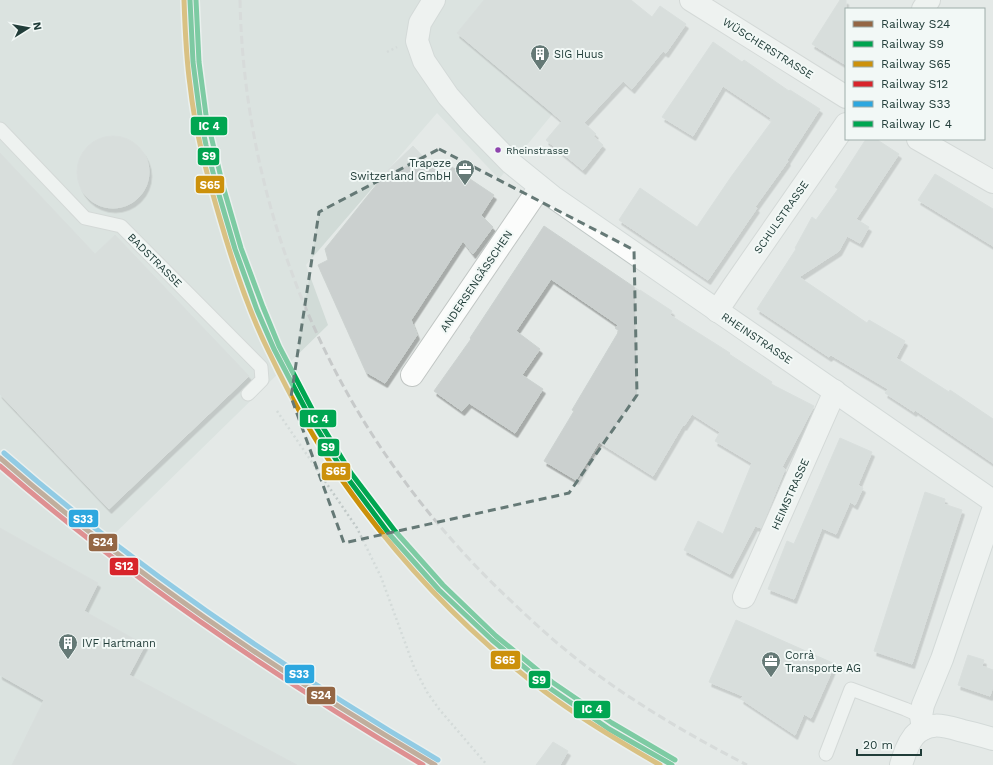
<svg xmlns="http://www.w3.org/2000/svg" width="993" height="765" viewBox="0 0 993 765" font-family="'Work Sans',sans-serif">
	<defs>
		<filter id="shadow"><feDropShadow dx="2.5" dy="4.5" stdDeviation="0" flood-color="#0004"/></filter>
	</defs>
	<rect width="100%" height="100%" fill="#e4e9e7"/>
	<!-- built -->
	<path fill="#d1dbd7" d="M0 0H628L639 9 499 179 437 113 306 265 328 325 101 547 431 765H0Z"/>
	<!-- building -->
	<g fill="#cbd0cf" stroke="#ccd2d0" filter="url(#shadow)">
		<path d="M484 0H631L652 17 660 6 686 24 666 53 663 51 632 89 623 81 584 123 596 134 593 136 603 145 583 170 546 140 562 121 457 33Z"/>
		<path d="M840 0H846V65L812 44Z"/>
		<path d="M713 42 742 62 744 60 789 91 790 90 820 109 787 160 788 161 755 207 757 208 708 280 619 220 640 188 697 227 731 177 772 121 770 120 771 118 723 86 693 136 662 117Z"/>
		<circle cx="113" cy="172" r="36"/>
		<path d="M866 139H876L899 154 856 219 869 227 860 243 847 236 839 251 799 277 867 323 869 320 905 341 896 358 949 392 950 390 993 419V463L915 410 914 412 885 393 888 389 831 355 829 357 757 309 796 249 795 248 812 217 816 220 838 189 835 187Z"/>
		<path d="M413 146 444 179 452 167 494 195 481 215 493 227 473 254 463 241 411 320 417 335 385 383 366 372 318 265 328 260 325 249 389 169Z"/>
		<path d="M0 153 95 254 115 235 249 376 109 509 0 394Z"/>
		<path d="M935 174 993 209V246L918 200Z"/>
		<path d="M544 226 640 291V290L672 311 670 315 730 353 729 354 772 382 771 384 814 406 782 467 785 469 761 528 755 526 730 574 684 550 698 521 723 534 752 463 715 441 720 432 692 414 684 426 683 425 653 476 599 442 576 480 544 461 574 411 572 410 619 331 615 328 618 325 551 279 516 331 540 349 522 375 543 389 515 433 469 403 462 411 434 391 471 339 470 338Z"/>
		<path d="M840 438 872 452 858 485 863 488 855 505 850 502 836 534 822 528 794 599 768 589 787 541 794 544Z"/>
		<path d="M925 492 945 499 944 504 962 510 912 664 874 651Z"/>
		<path d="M0 528 98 583 84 611 145 645 129 675 297 765H12L44 700 0 675Z"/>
		<path d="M736 620 835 664 811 718 804 714 795 735 741 699 743 696 709 682Z"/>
		<path d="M968 655 984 660 982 666 993 670V686L990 696 958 685Z"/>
		<path d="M553 742 568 751 560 765H536Z"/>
	</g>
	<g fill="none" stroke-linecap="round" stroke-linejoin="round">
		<!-- lane casing -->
		<g stroke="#c1c6c4" stroke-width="15">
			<g id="lane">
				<path d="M0 129 85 218 121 226 261 367 262 380 248 394"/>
				<path d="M826 754 851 689 905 709 921 716"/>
			</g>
		</g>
		<!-- street casing -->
		<g stroke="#c1c6c4" stroke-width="24">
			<g id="street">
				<path d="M691 0 846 97"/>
				<path d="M923 9 929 0"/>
				<path d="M918 139 993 182"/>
				<path d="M717 311 733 287 846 124"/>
				<path d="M412 375 540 187"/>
				<path d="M744 597 835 391"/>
			</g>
		</g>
		<!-- secondary casing -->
		<g stroke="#bfc7c5" stroke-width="24">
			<g id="secondary">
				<path d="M434 0 420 23 417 41 424 61 448 96 471 122 511 163 553 197 993 501"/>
				<path d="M923 729 921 716 923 705 942 659 993 510"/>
				<path d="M901 765C904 755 907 745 914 736 928 720 945 726 963 731 973 733 983 736 993 739"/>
			</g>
		</g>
		<!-- path -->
		<g stroke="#c1c9c8" stroke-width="2.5" stroke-dasharray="2 3" stroke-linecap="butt">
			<path d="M387 52 397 47"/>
			<path d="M277 411 357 528 381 577 414 667 427 692 439 709 487 765"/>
		</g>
		<!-- lane -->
		<use href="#lane" stroke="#fbfcfb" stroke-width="13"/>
		<!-- street -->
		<use href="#street" stroke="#fbfcfb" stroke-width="22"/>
		<!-- secondary -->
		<use href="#secondary" stroke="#fbfcfb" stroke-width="22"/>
		<!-- rail -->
		<path stroke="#c7caca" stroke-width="3" stroke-dasharray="8 4" stroke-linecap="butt" d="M240 0C243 158 293 317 381 448 418 503 461 554 509 599 533 622 557 644 582 663 634 703 689 735 747 765"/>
		<!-- rail-1 casing -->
		<g stroke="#f2f8f6" stroke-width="8">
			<path id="rail-1" d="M0 458C134 575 282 675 435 765"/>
		</g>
		<!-- rail-2 casing -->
		<g stroke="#f2f8f6" stroke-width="8">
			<path id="rail-2" d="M190 0 193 62 200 116 206 145 217 188 235 249 257 310 274 349 308 414 346 476 390 535 439 590 492 640 548 687 609 729 672 765"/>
		</g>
		<!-- rail-3 casing -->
		<g stroke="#f2f8f6" stroke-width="8">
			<path id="rail-3" d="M184 0C185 29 186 57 190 85 195 131 207 175 220 219 233 264 248 310 269 352 290 396 314 440 342 480 398 560 466 632 544 691 581 719 620 742 660 765"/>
		</g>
		<!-- rail-4 casing -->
		<g stroke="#f2f8f6" stroke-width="8">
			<path id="rail-4" d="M0 466C130 579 275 677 423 765"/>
		</g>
		<!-- rail-5 casing -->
		<g stroke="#f2f8f6" stroke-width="8">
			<path id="rail-5" d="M4 453C138 570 286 670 438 760"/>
		</g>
		<!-- rail-6 casing -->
		<g stroke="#f2f8f6" stroke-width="8">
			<path id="rail-6" d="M196 0 199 62 206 115 223 186 241 248 263 307 279 346 313 411 351 473 395 531 443 585 496 636 552 682 612 723 675 760"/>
		</g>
		<!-- rail-1 -->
		<use href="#rail-1" stroke="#946644" stroke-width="5"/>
		<!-- rail-2 -->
		<use href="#rail-2" stroke="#00a34f" stroke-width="5"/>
		<!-- rail-3 -->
		<use href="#rail-3" stroke="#cc910b" stroke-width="5"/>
		<!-- rail-4 -->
		<use href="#rail-4" stroke="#d8242b" stroke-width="5"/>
		<!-- rail-5 -->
		<use href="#rail-5" stroke="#2da7df" stroke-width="5"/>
		<!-- rail-6 -->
		<use href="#rail-6" stroke="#00a651" stroke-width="5"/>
	</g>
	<!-- marked area -->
	<path d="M0 0H993V765H0ZM439 149 634 250 637 395 569 493 344 543 291 397 319 212Z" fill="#e4e9e7" fill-opacity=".55" fill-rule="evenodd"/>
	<path fill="none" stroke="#657976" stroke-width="3" stroke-dasharray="8 5" stroke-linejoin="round" d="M439 149 634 250 637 395 569 493 344 543 291 397 319 212Z"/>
	<!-- icons -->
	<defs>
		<g id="building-pin" transform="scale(1)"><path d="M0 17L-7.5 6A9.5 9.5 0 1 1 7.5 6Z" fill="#657976" stroke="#f2f8f6"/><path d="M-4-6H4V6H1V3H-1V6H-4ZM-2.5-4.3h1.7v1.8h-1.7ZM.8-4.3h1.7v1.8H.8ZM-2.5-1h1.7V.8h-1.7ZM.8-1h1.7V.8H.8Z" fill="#fff"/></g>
		<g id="office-pin" transform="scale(1)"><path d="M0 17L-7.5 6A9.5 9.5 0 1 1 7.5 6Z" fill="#657976" stroke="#f2f8f6"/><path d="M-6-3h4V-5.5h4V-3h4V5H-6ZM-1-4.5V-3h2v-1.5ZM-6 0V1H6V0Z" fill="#fff"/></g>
	</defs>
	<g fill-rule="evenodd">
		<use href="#building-pin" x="540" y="54"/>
		<use href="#office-pin" x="465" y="169"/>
		<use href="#building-pin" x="68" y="643"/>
		<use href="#office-pin" x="771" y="661"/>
	</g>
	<!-- markers -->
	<circle fill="#8e44ad" stroke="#f2f8f6" stroke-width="1.5" cx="498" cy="150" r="3.5"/>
	<g text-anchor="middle" stroke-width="4" stroke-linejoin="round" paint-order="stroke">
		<!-- bus labels -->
		<g font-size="10" fill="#213d39" stroke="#f2f8f6" text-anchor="start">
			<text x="506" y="154">Rheinstrasse</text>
		</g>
		<!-- street labels -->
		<g font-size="11" fill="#213d39" stroke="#f2f8f6">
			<text transform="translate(768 48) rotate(32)" y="4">WÜSCHERSTRASSE</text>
			<text transform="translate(781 217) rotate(-55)" y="4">SCHULSTRASSE</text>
			<text transform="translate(155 260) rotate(45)" y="4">BADSTRASSE</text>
			<text transform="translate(476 281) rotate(-56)" y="4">ANDERSENGÄSSCHEN</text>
			<text transform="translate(757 338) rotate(34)" y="4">RHEINSTRASSE</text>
			<text transform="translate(790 494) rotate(-66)" y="4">HEIMSTRASSE</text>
		</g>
		<!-- poi labels -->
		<g font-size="11" fill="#213d39" stroke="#f2f8f6" text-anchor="start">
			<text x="554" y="58">SIG Huus</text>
			<text x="451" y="167" text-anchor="end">Trapeze<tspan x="451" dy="13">Switzerland GmbH</tspan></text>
			<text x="82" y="647">IVF Hartmann</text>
			<text x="785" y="659">Corrà<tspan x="785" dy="13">Transporte AG</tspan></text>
		</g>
	</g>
	<g stroke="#f2f8f6" stroke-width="1.5">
		<rect x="190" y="116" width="38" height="20" rx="4" fill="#00a651"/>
		<rect x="197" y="147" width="23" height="19" rx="4" fill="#00a34f"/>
		<rect x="195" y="175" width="30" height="19" rx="4" fill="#cc910b"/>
		<rect x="299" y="409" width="38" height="19" rx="4" fill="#00a651"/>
		<rect x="317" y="438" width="23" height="19" rx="4" fill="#00a34f"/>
		<rect x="321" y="462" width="30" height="19" rx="4" fill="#cc910b"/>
		<rect x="68" y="509" width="31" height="19" rx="4" fill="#2da7df"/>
		<rect x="88" y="533" width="30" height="19" rx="4" fill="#946644"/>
		<rect x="109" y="557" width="30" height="19" rx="4" fill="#d8242b"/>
		<rect x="490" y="650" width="31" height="20" rx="4" fill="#cc910b"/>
		<rect x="284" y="664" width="31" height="20" rx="4" fill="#2da7df"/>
		<rect x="528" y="670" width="23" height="19" rx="4" fill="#00a34f"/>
		<rect x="306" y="686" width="30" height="19" rx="4" fill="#946644"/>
		<rect x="573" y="700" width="38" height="19" rx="4" fill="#00a651"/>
	</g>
	<g font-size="11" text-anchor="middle" font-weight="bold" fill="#fff">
		<text x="209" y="130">IC 4</text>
		<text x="209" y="160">S9</text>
		<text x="210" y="189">S65</text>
		<text x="318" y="423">IC 4</text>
		<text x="328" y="451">S9</text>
		<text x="336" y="475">S65</text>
		<text x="83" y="523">S33</text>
		<text x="103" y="546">S24</text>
		<text x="124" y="570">S12</text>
		<text x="505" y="664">S65</text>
		<text x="299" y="678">S33</text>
		<text x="539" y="684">S9</text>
		<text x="321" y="699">S24</text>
		<text x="592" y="713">IC 4</text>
	</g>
	<!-- legend -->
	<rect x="845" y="8" width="140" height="132" fill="#f2f8f6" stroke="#9eadaa"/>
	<rect x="853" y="21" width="20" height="6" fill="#946644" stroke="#9eadaa"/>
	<text x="881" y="28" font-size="12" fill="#213d39">Railway S24</text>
	<rect x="853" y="41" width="20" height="6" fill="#00a34f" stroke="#9eadaa"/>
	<text x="881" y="48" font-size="12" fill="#213d39">Railway S9</text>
	<rect x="853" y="61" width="20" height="6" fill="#cc910b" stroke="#9eadaa"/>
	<text x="881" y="68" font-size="12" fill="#213d39">Railway S65</text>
	<rect x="853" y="81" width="20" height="6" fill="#d8242b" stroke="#9eadaa"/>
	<text x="881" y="88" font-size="12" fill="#213d39">Railway S12</text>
	<rect x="853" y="101" width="20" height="6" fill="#2da7df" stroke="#9eadaa"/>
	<text x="881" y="108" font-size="12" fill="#213d39">Railway S33</text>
	<rect x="853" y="121" width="20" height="6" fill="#00a651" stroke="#9eadaa"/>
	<text x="881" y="128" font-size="12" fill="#213d39">Railway IC 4</text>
	<!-- north arrow -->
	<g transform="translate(28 28) rotate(79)" stroke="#f2f8f6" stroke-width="3" paint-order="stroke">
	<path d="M0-3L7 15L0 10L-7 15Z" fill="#213d39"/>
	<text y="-6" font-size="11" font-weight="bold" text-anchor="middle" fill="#213d39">N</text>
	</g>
	<!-- scale -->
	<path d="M857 749v6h64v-6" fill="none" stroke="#213d39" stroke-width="2"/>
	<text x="863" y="749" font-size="12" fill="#213d39" stroke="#f2f8f6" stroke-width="3" paint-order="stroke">20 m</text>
</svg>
